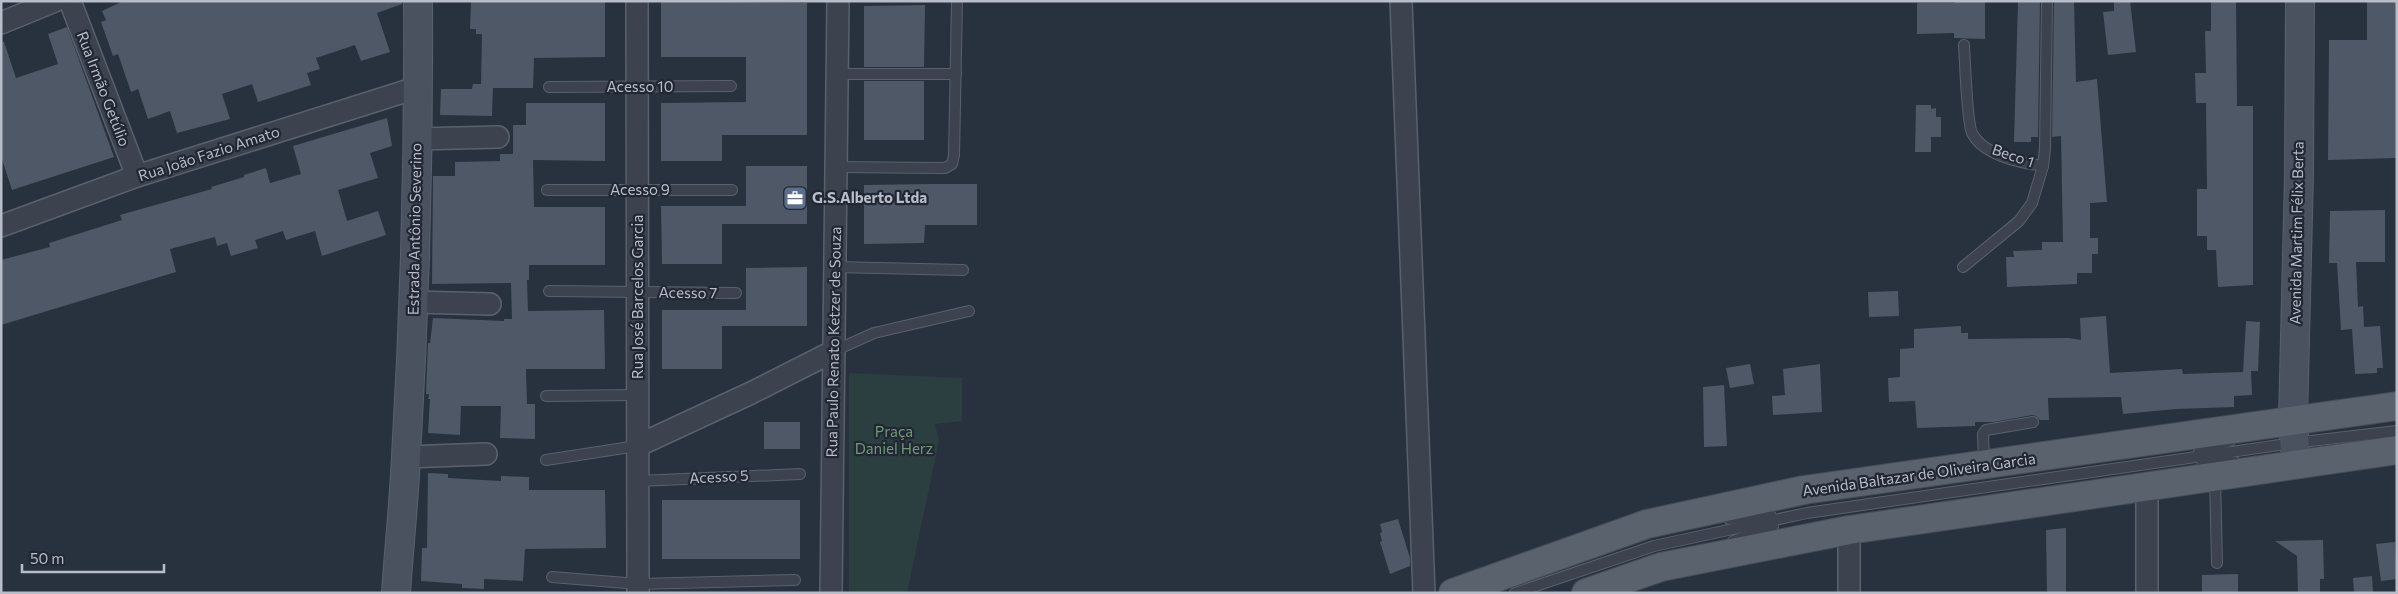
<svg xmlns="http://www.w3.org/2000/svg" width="2398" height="594" viewBox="0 0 2398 594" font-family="Commissioner,sans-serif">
	<rect width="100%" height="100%" fill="#28313e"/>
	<!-- green -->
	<path fill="#2b3e40" d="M849 373 962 378V421L935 424 939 441 907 593H849Z"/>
	<!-- building -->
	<g fill="#4f5866">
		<path d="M123 1H402V4L377 13 390 52 361 61 355 45 316 58 320 69 307 73 311 85 258 102 252 84 222 94 230 119 177 133 170 111 148 119 138 89 131 92 118 54 113 56 101 22 106 20 102 11Z"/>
		<path d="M471 1H605V57L534 58 533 88H493L492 116 440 115 441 89H472L473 84H481L482 34H476V29H470Z"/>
		<path d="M661 1 807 3V135H722V161H661V103L746 102V57H661Z"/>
		<path d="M1955 1 1985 2V39L1954 38V33L1917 34V3H1955Z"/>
		<path d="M2018 1H2040L2038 137H2031V142H2014Z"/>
		<path d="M2054 1H2074L2076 82 2097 79 2107 202 2090 203V238H2098V254H2092V273H2077V284L2007 287 2006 257H2014L2013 251 2042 250V242H2063L2061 136 2052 137Z"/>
		<path d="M2114 1H2130L2136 52 2108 55 2103 12 2114 11Z"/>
		<path d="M2211 1H2236L2237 106H2253V285L2218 287 2216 250H2207V236H2197V189H2207L2206 103H2196L2195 73H2206L2205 31H2211Z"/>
		<path d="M2367 1H2397V158L2328 160 2329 40H2367Z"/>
		<path d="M925 5 924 67H864V6Z"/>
		<path d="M67 27 114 157 12 190 1 156V42H4L16 78 58 64 48 34Z"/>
		<rect x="864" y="81" width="60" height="59"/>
		<path d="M526 103H605V161L533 160 534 207H605V265H529V280H527L528 311 604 310 605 369H526L527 404H535V439L500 438 501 406H461L460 435 428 433 430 399H428L429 394H426L428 343H430L433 318 504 321V319H512L511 283 432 284 433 176H455V162L500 161V154H513V125H526Z"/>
		<path d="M1916 105H1931V109L1936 108V117H1941V137H1931V152H1915Z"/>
		<path d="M387 118 392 146 370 153 378 178 338 190 347 221 378 211 386 235 322 256 315 231 286 240 283 231 255 240 258 248 231 256 227 243 217 246 215 237 170 249 176 272 1 325V260L50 247 49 243 122 220 120 215 212 189 211 187 244 177V175L266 168 270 183 301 174 293 146Z"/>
		<path d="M746 166H807V224H722V264H662L661 206H746Z"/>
		<path d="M932 184H977V225H925L924 243 864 244V185Z"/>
		<path d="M2385 210V262H2356L2358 307 2363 306 2364 327 2380 326 2383 368H2377V373L2355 374 2352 329 2341 330 2337 263H2329L2330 211Z"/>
		<path d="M807 267V326H722V369H662V310H746V268Z"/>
		<path d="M1898 291 1899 316 1869 317 1868 292Z"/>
		<path d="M2106 316 2110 373 2182 369 2183 374 2243 372 2246 321 2260 322 2258 371H2251L2252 395 2234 396V407L2176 409 2123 414 2121 397 2048 398 2049 420H2040L2036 416 2032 415 1994 422H1975V426L1917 428 1915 401 1889 402 1888 378 1900 377V349L1914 348V329L1961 326V333H1968V339L2069 338 2081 340 2080 318Z"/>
		<path d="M1750 364 1754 384 1730 388 1726 368Z"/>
		<path d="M1820 364 1822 412 1773 415 1772 396 1785 395 1783 369Z"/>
		<path d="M1724 385 1727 446 1704 447 1703 387Z"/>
		<rect x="764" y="422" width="36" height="27"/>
		<path d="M428 473 448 474V478L501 481V476L529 477V490H605L606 548 525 549 523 581 484 579V589L462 588V584L421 581 422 548H427Z"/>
		<rect x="662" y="500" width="138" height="59"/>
		<path d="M1398 519 1410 558V566L1390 574 1380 542 1382 541 1380 533 1382 532 1380 524Z"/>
		<path d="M2066 528V593H2047L2046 530Z"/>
		<path d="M2323 540 2324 579H2320V593H2298L2297 556 2275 541Z"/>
		<path d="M2395 542 2397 579 2381 581 2376 544Z"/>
		<path d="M2238 574V593H2202V575Z"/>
		<path d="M2372 576 2373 593H2354L2353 578Z"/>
	</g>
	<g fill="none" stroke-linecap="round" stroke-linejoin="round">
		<!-- lane casing -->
		<g stroke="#5a616c" stroke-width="12">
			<g id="lane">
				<path d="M1964 45C1965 61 1967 123 1972 133 1983 155 2021 163 2043 166L2045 149 2047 1"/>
				<path d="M837 74H956"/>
				<path d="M549 87 731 86"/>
				<path d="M836 167 945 168 952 164 954 155 957 1"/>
				<path d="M547 190H732"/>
				<path d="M835 267 963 270"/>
				<path d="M1963 267 2019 221 2032 203 2043 166"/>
				<path d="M549 291 736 293"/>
				<path d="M834 351 874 333 969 311"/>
				<path d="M546 396 638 395"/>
				<path d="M2199 452 2230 441"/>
				<path d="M546 460 637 446"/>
				<path d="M2202 461 2235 462"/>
				<path d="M1984 463 1983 434 1986 430 2033 422"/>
				<path d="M2215 477 2217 563"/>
				<path d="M638 481 800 474"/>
				<path d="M1729 519 1771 516"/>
				<path d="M1733 541 1773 526"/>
				<path d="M552 577 638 584 795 580"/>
				<path d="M1515 593 1654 546 1807 513 2293 443 2397 431"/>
			</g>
		</g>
		<!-- street casing -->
		<g stroke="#5a616c" stroke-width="24">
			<g id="street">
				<path d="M70 1 137 176"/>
				<path d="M637 1 638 593"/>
				<path d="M1401 1 1424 593"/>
				<path d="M1 23 55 1"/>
				<path d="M417 139 498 137"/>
				<path d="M1 226 137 176 419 87"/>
				<path d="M414 302 490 304"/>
				<path d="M637 446 751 393 834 351"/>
				<path d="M406 457 486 454"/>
				<path d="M2147 486V593"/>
				<path d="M831 593 838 1"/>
				<path d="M1849 593V530"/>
			</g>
		</g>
		<!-- secondary casing -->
		<g stroke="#5a616c" stroke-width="30">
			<g id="secondary">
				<path d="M2296 464 2293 420 2299 175 2300 1"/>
				<path d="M396 593C399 547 404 502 406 456 415 305 419 153 418 1"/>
			</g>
		</g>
		<!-- primary casing -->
		<g stroke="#454c57" stroke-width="30">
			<g id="primary">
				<path d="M1453 593 1647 524 1804 490 2397 406"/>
				<path d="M1586 593 1661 567 1849 530 2397 450"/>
			</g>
		</g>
		<!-- lane -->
		<use href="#lane" stroke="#3c434e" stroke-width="10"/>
		<!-- street -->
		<use href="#street" stroke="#3c434e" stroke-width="21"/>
		<!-- secondary -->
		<use href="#secondary" stroke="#4a5260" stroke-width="28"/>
		<!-- primary -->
		<use href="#primary" stroke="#5a626e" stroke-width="28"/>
	</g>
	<!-- icons -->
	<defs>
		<g id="office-square" transform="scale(1.25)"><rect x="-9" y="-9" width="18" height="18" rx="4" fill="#5c6f8a" stroke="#212833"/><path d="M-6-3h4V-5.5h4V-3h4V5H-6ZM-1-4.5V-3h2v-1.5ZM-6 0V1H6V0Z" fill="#fff"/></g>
	</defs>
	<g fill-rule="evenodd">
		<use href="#office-square" x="795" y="198"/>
	</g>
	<g text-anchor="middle" stroke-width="4.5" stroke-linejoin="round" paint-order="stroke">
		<!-- street labels -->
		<g font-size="15" fill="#b8bec9" stroke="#212833">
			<text x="640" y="92">Acesso 10</text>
			<text transform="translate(103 89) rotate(69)" y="5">Rua Irmão Getúlio</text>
			<text transform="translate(209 154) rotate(-18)" y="5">Rua João Fazio Amato</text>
			<text transform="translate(2013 156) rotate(19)" y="5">Beco 1</text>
			<text x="640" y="195">Acesso 9</text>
			<text transform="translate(415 229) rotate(-89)" y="5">Estrada Antônio Severino</text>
			<text transform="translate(2297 233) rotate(-89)" y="5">Avenida Martim Félix Berta</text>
			<text transform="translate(688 293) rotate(1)" y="5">Acesso 7</text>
			<text transform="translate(638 297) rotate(-90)" y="5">Rua José Barcelos Garcia</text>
			<text transform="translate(834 342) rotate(-89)" y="5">Rua Paulo Renato Ketzer de Souza</text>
			<text transform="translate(1919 475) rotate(-8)" y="5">Avenida Baltazar de Oliveira Garcia</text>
			<text transform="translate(719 477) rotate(-3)" y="5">Acesso 5</text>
		</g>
		<!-- poi labels -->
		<g font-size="15" font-weight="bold" fill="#b8bec9" stroke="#212833" text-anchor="start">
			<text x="812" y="203">G.S.Alberto Ltda</text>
		</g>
		<!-- park labels -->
		<g font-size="15" fill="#72977b" stroke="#212833">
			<text x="894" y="437">Praça<tspan x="894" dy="17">Daniel Herz</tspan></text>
		</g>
	</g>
	<!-- border -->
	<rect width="2398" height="594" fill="none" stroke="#b8bec9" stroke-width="5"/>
	<!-- scale -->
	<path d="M22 564v8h142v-8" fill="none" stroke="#b8bec9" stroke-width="2.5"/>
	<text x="30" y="564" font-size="15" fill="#b8bec9" stroke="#212833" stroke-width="4" paint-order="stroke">50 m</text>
</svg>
